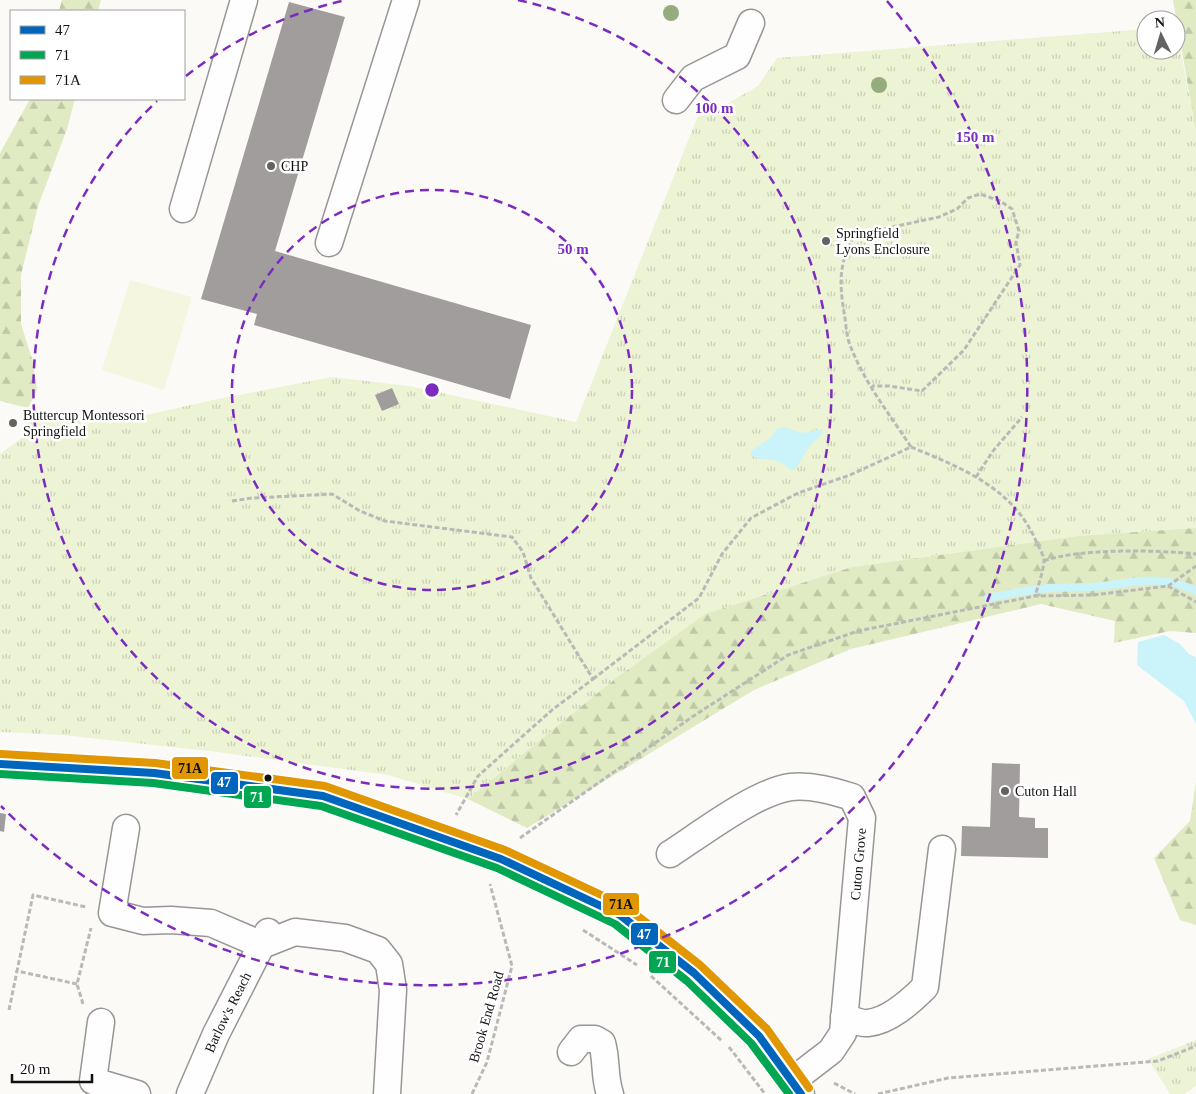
<svg xmlns="http://www.w3.org/2000/svg" width="1196" height="1094" viewBox="0 0 1196 1094" font-family="'Times New Roman',serif">
	<defs>
		<pattern id="grass-tufts" width="24" height="20" patternUnits="userSpaceOnUse" patternTransform="scale(1.25)"><rect width="24" height="20" fill="#edf3d5"/><path d="M3 7l-1-3M5 7V3M7 7l1-3M15 17l-1-3M17 17v-4M19 17l1-3" fill="none" stroke="#cacfb6"/></pattern>
		<pattern id="forest-firs" width="22" height="20" patternUnits="userSpaceOnUse" patternTransform="scale(1.25)"><rect width="22" height="20" fill="#e0ebc3"/><path d="M5 1l3.5 6h-7zM16 11l3.5 6h-7z" fill="#bfc8a6"/></pattern>
	</defs>
	<rect width="100%" height="100%" fill="#fcfaf7"/>
	<!-- grass -->
	<g fill="url(#grass-tufts)">
		<path d="M1176 26 1196 132V528L1077 536 852 567 705 614 616 678 468 799 388 775 209 751 62 735 0 732V454L23 437 28 408 115 422 213 400 332 377 409 386 576 422 703 103 718 109 758 86 777 58 1146 29V50H1176Z"/>
		<path d="M1196 1040V1086L1184 1094H1170L1148 1059Z"/>
	</g>
	<!-- forest -->
	<g fill="url(#forest-firs)">
		<path d="M62 0H101L98 11H59Z"/>
		<path d="M1173 0H1196V132Z"/>
		<path d="M30 99H75L67 129 38 206 21 275V324L33 362 37 390 28 408 0 401V153Z"/>
		<path d="M1196 528V633L1170 631 1114 643 1115 621 1041 604 851 649 754 690 527 828 468 799 616 678 705 614 852 567 1077 536Z"/>
		<path d="M1196 781V925L1180 920 1154 858 1190 821Z"/>
	</g>
	<!-- pitch -->
	<path fill="#f5f6e0" d="M130 280 192 297 164 390 102 370Z"/>
	<!-- water -->
	<g fill="#caf4f9">
		<path d="M784 427 802 433 822 429 823 433 809 447 795 470H791C775 455 767 463 751 456V451L769 439 778 428Z"/>
		<path d="M1164 635 1180 644 1189 654 1196 657V724L1184 701 1137 665 1138 642Z"/>
	</g>
	<g fill="none" stroke-linecap="round" stroke-linejoin="round">
		<!-- stream -->
		<path stroke="#caf4f9" stroke-width="8" d="M988 598C1008 594 1029 590 1049 588 1067 587 1085 588 1103 586 1137 582 1162 574 1196 591"/>
	</g>
	<!-- building -->
	<g fill="#a09d9c">
		<path d="M289 2 345 17 275 251 531 325 510 399 254 325 257 314 201 299Z"/>
		<path d="M392 388 399 404 382 411 375 395Z"/>
		<path d="M992 763 1020 764 1019 817 1035 818V828H1048V858L961 856 962 826 990 827Z"/>
		<path d="M0 813 6 814 4 832 0 831Z"/>
	</g>
	<g fill="none" stroke-linecap="round" stroke-linejoin="round">
		<!-- minor casing -->
		<g stroke="#979695" stroke-width="29">
			<g id="minor">
				<path d="M676 100 693 78 737 56 751 23"/>
				<path d="M183 209 244 0"/>
				<path d="M329 243 406 0"/>
				<path d="M0 764 154 773 323 796 501 859 620 915 694 973 759 1036 801 1094"/>
				<path d="M126 828 112 913 143 921 171 920 211 923 262 945 295 932 345 938 378 950 389 964 393 990 387 1094"/>
				<path d="M670 854C701 834 757 791 791 787 812 785 833 791 852 797L862 818 843 1033 831 1051 792 1081"/>
				<path d="M844 1017C851 1019 860 1024 868 1023 889 1021 910 1002 925 987L942 849"/>
				<path d="M101 1022 93 1081 137 1094"/>
				<path d="M571 1052 581 1039H595L602 1043C607 1060 604 1077 610 1094"/>
				<path id="s1" d="M190 1094 216 1034 268 932"/>
			</g>
		</g>
		<!-- path -->
		<g stroke="#b9b9b8" stroke-width="3" stroke-dasharray="5 2.5" stroke-linecap="butt">
			<path d="M911 447C962 468 1013 488 1036 541 1038 546 1043 554 1044 559 1044 570 1038 586 1035 596"/>
			<path d="M976 477 993 451 1022 417"/>
			<path d="M232 501 252 498 332 494 360 511 385 521 512 537 523 552 531 578 593 679 552 710 478 776 456 815"/>
			<path d="M1044 561C1078 548 1159 550 1196 554"/>
			<path d="M1168 586 1196 602"/>
			<path d="M593 679 699 598 722 554 751 518 798 493 850 475 911 447C890 415 864 382 850 345 846 335 846 322 844 312 839 281 839 262 855 235L939 217 957 209 968 198 980 194 1000 201 1012 209 1019 231 1016 242 1020 265 964 350 922 391 889 386H872"/>
			<path d="M520 838 692 717 788 655 858 631 1035 596 1093 595 1168 586 1196 566"/>
			<path d="M583 930 637 965"/>
			<path d="M651 976 722 1041"/>
			<path d="M77 984 17 971 33 895 86 907"/>
			<path d="M83 1004 77 984 91 928"/>
			<path d="M9 1010 17 971"/>
			<path d="M729 1047 765 1094"/>
			<path d="M834 1083 855 1094"/>
			<path d="M472 1094 487 1062 512 966 490 884"/>
			<path d="M878 1094 948 1078 1158 1061 1196 1046"/>
		</g>
		<!-- minor -->
		<use href="#minor" stroke="#fffefe" stroke-width="26"/>
		<!-- bus-1 casing -->
		<g stroke="#fff" stroke-width="11">
			<path id="bus-1" d="M0 764 154 773 323 796 501 859 620 915 694 973 759 1036 801 1094"/>
		</g>
		<!-- bus-2 casing -->
		<g stroke="#fff" stroke-width="11">
			<path id="bus-2" d="M0 774 153 783 321 806 497 868 615 924 687 981 751 1043 789 1094"/>
		</g>
		<!-- bus-3 casing -->
		<g stroke="#fff" stroke-width="11">
			<path id="bus-3" d="M1 754 155 763 325 786 505 850 625 906 700 965 767 1029 809 1088"/>
		</g>
		<!-- bus-1 -->
		<use href="#bus-1" stroke="#0065bd" stroke-width="8"/>
		<!-- bus-2 -->
		<use href="#bus-2" stroke="#00a651" stroke-width="8"/>
		<!-- bus-3 -->
		<use href="#bus-3" stroke="#e09702" stroke-width="8"/>
	</g>
	<!-- trees -->
	<g fill="#95ad7e">
		<circle cx="671" cy="13" r="8"/>
		<circle cx="879" cy="85" r="8"/>
	</g>
	<!-- distance rings -->
	<g fill="none" stroke="#7b2cbf" stroke-width="2.5" stroke-dasharray="9 6">
		<circle cx="432" cy="390" r="200"/>
		<path d="M186 76A399 399 0 0 1 346 0M518 0A399 399 0 1 1 157 101"/>
		<path d="M887 1A599 599 0 0 1 1 806"/>
	</g>
	<!-- markers -->
	<g fill="#636362" stroke="#fff" stroke-width="2">
		<circle cx="271" cy="166" r="5"/>
		<circle cx="826" cy="241" r="5"/>
		<circle cx="13" cy="423" r="5"/>
		<circle cx="1005" cy="791" r="5"/>
	</g>
	<circle fill="#111" stroke="#fff" stroke-width="2" cx="268" cy="778" r="4.5"/>
	<g text-anchor="middle" stroke-width="5" stroke-linejoin="round" paint-order="stroke">
		<!-- poi labels -->
		<g font-size="14" fill="#111" stroke="#fff" text-anchor="start">
			<text x="281" y="171">CHP</text>
			<text x="836" y="238">Springfield<tspan x="836" dy="16">Lyons Enclosure</tspan></text>
			<text x="23" y="420">Buttercup Montessori<tspan x="23" dy="16">Springfield</tspan></text>
			<text x="1015" y="796">Cuton Hall</text>
		</g>
		<!-- street labels -->
		<g font-size="14" fill="#111" stroke="#fff">
			<text transform="translate(858 864) rotate(-85)" y="5">Cuton Grove</text>
			<text dy="5" stroke="none"><textPath href="#s1" startOffset="90">Barlow's Reach</textPath></text>
			<text transform="translate(486 1017) rotate(-74)" y="5">Brook End Road</text>
		</g>
	</g>
	<circle cx="432" cy="390" r="8" fill="#7b2cbf" stroke="#fff" stroke-width="2.5"/>
	<g font-size="15" text-anchor="middle" font-weight="bold" fill="#7b2cbf" stroke="#fff" stroke-width="5" stroke-linejoin="round" paint-order="stroke">
		<text x="714" y="113">100 m</text>
		<text x="975" y="142">150 m</text>
		<text x="573" y="254">50 m</text>
	</g>
	<g stroke="#fff" stroke-width="2">
		<rect x="171" y="756" width="38" height="24" rx="5" fill="#e09702"/>
		<rect x="210" y="771" width="29" height="24" rx="5" fill="#0065bd"/>
		<rect x="243" y="785" width="29" height="24" rx="5" fill="#00a651"/>
		<rect x="602" y="892" width="38" height="24" rx="5" fill="#e09702"/>
		<rect x="630" y="922" width="29" height="24" rx="5" fill="#0065bd"/>
		<rect x="648" y="950" width="29" height="24" rx="5" fill="#00a651"/>
	</g>
	<g font-size="14" text-anchor="middle" font-weight="bold" fill="#fff">
		<text x="224" y="787">47</text>
		<text x="257" y="802">71</text>
		<text x="644" y="939">47</text>
		<text x="663" y="967">71</text>
	</g>
	<g font-size="14" text-anchor="middle" font-weight="bold" fill="#111">
		<text x="190" y="773">71A</text>
		<text x="621" y="909">71A</text>
	</g>
	<!-- legend -->
	<rect x="10" y="10" width="175" height="90" fill="#ffffff" stroke="#a0a0a0"/>
	<rect x="20" y="26" width="25" height="8" fill="#0065bd" stroke="#a0a0a0"/>
	<text x="55" y="35" font-size="15" fill="#111111">47</text>
	<rect x="20" y="51" width="25" height="8" fill="#00a651" stroke="#a0a0a0"/>
	<text x="55" y="60" font-size="15" fill="#111111">71</text>
	<rect x="20" y="76" width="25" height="8" fill="#e09702" stroke="#a0a0a0"/>
	<text x="55" y="85" font-size="15" fill="#111111">71A</text>
	<!-- north arrow -->
	<g transform="translate(1161 35) rotate(355)"><circle r="24" fill="#ffffff" stroke="#a0a0a0"/>
	<path d="M0-4L9 19L0 12L-9 19Z" fill="#636362"/>
	<text y="-8" font-size="14" font-weight="bold" text-anchor="middle" fill="#111111">N</text>
	</g>
	<!-- scale -->
	<path d="M12 1074v8h80v-8" fill="none" stroke="#111111" stroke-width="2.5"/>
	<text x="20" y="1074" font-size="15" fill="#111111" stroke="#ffffff" stroke-width="4" paint-order="stroke">20 m</text>
</svg>
